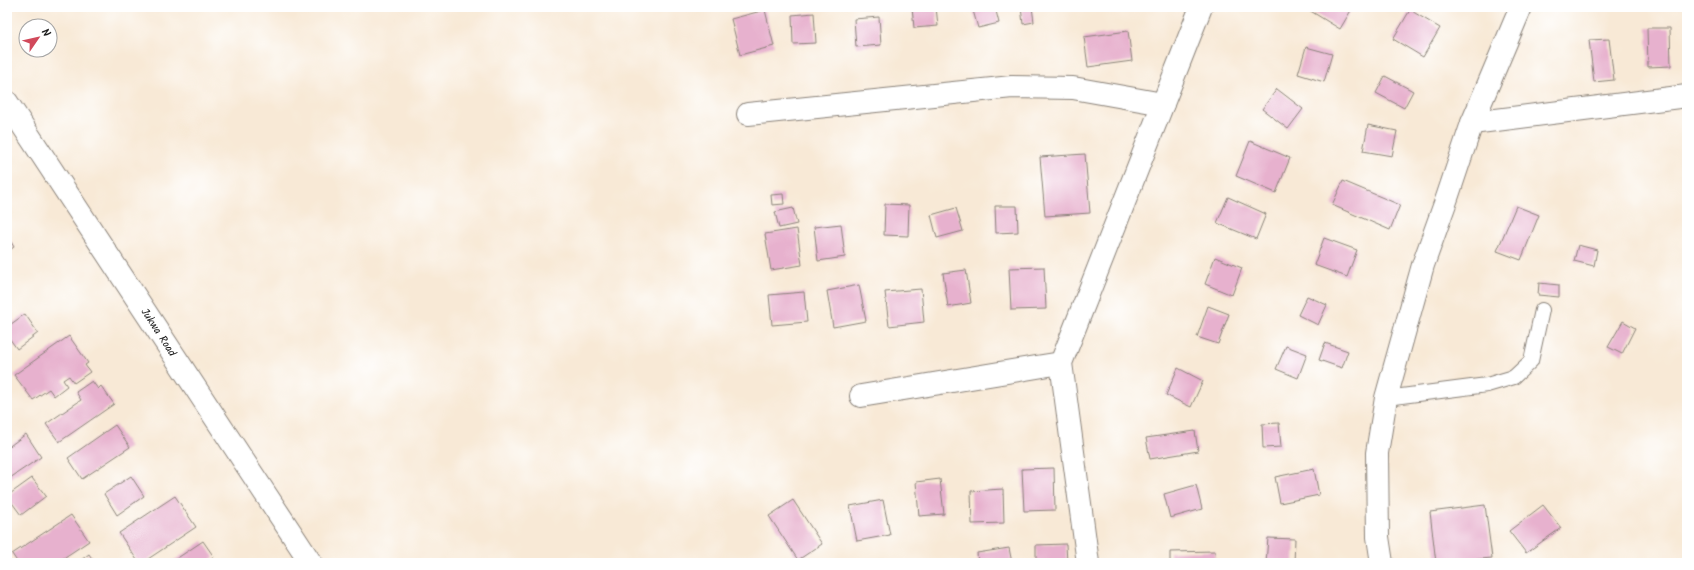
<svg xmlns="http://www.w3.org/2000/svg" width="1694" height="570" viewBox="0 0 1694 570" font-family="Kalam,sans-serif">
	<rect width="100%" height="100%" fill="#fff"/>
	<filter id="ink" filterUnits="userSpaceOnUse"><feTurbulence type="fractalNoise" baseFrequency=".025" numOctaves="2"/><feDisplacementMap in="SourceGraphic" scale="8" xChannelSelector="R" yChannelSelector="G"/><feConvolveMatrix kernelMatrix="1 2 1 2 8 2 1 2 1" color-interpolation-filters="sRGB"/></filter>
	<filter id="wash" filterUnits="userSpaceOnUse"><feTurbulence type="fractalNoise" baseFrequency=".012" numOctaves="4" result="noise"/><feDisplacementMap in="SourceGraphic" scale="16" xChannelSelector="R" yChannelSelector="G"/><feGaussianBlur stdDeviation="0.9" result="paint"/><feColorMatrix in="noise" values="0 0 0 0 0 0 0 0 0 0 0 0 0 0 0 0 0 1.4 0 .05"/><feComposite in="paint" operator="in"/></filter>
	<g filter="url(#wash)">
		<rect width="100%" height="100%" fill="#f8e9d6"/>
		<g id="blocks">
			<!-- building -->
			<g fill="#e7b1ce">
				<path d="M912 7H936L938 26 914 28Z"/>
				<path d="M972 7H995L999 23 978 28Z"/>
				<path d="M1021 7H1032L1034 22 1023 24Z"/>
				<path d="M1304 7H1353L1340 29Z"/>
				<path d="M765 10 774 46 740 55 731 19Z"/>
				<path d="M1410 10 1440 28 1423 57 1393 39Z"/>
				<path d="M814 13 816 43 793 44 792 15Z"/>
				<path d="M879 17 881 45 856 47 854 19Z"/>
				<path d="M1647 28H1670L1671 66 1648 67Z"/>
				<path d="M1128 31 1132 61 1088 67 1084 37Z"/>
				<path d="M1609 39 1614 80 1594 82 1589 40Z"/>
				<path d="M1306 47 1332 54 1324 82 1298 74Z"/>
				<path d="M1385 76 1413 91 1404 108 1376 93Z"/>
				<path d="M1277 89 1303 109 1288 129 1262 109Z"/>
				<path d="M1368 125 1397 131 1392 156 1363 151Z"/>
				<path d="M1250 141 1290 158 1276 193 1236 176Z"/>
				<path d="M1085 154 1090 213 1045 216 1040 157Z"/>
				<path d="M1343 181 1400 205 1390 230 1332 205Z"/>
				<path d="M783 194 784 204 772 205 771 195Z"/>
				<path d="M1228 197 1266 214 1256 239 1217 223Z"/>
				<path d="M885 204 909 205 908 236 884 235Z"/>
				<path d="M995 206H1017L1018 232 996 233Z"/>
				<path d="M1516 206 1539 215 1521 260 1497 251Z"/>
				<path d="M793 208 797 224 779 228 775 212Z"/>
				<path d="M956 208 963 231 937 238 931 215Z"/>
				<path d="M841 224 845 257 818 261 814 227Z"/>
				<path d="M797 229 802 265 771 270 765 234Z"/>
				<path d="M7 235 14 247 7 252Z"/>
				<path d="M1324 238 1357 250 1347 277 1314 265Z"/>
				<path d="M1578 245 1597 250 1594 266 1574 261Z"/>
				<path d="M1215 257 1242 268 1232 295 1205 284Z"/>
				<path d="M1044 267 1046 309 1011 310 1009 268Z"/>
				<path d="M966 270 971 303 948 307 943 273Z"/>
				<path d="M1539 283 1559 285V297L1538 295Z"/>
				<path d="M859 285 866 321 833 327 827 291Z"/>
				<path d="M921 289 924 322 889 326 885 292Z"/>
				<path d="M804 292 807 322 772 325 769 295Z"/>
				<path d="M1307 296 1327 305 1318 325 1298 315Z"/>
				<path d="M1208 306 1229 314 1218 344 1197 337Z"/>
				<path d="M25 314 38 333 17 349 7 335V327Z"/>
				<path d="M1623 321 1635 328 1622 354 1608 347Z"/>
				<path d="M69 336 88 363 85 365 90 372 74 383 69 376 63 380 67 386 54 396 49 389 33 400 14 375Z"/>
				<path d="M1325 343 1348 351 1342 368 1319 360Z"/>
				<path d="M1286 346 1307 354 1298 378 1276 369Z"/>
				<path d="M1178 368 1203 381 1191 407 1166 395Z"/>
				<path d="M92 381 98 389 101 386 114 404 59 442 46 424 81 400 76 392Z"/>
				<path d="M1279 423 1281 447 1263 448 1262 424Z"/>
				<path d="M115 425 130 447 82 479 68 458Z"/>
				<path d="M1195 431 1198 451 1150 459 1146 438Z"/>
				<path d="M26 434 41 457 7 480V448Z"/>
				<path d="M1054 468 1055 510 1024 511 1022 469Z"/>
				<path d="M1314 469 1319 495 1280 503 1275 477Z"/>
				<path d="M131 476 144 496 117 515 104 494Z"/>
				<path d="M32 478 46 496 21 515 7 496Z"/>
				<path d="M940 479 944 514 919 516 916 482Z"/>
				<path d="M1196 485 1202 509 1170 518 1164 494Z"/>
				<path d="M1003 489 1004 523 972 524 971 491Z"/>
				<path d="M175 496 196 527 142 563H139L119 533Z"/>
				<path d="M793 500 822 544 798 560 769 516Z"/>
				<path d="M883 500 890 535 857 541 850 506Z"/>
				<path d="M1485 505 1492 558 1436 563 1430 512Z"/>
				<path d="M1543 505 1561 528 1526 553 1509 531Z"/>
				<path d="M71 515 89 541 56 563H18L12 554Z"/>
				<path d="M1268 538 1295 539 1294 563H1266Z"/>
				<path d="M203 541 214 557 206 563H170Z"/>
				<path d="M1066 544 1067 563H1036V545Z"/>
				<path d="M1009 548 1012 563H978L977 553Z"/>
				<path d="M1215 551 1216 563H1170V552Z"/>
				<path d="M89 554 95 563H77Z"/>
			</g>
		</g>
	</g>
	<g filter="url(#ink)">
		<use href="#blocks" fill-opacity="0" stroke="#8a8279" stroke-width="1"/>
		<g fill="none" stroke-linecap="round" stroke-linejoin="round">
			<!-- service casing -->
			<g stroke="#8a8279" stroke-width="16">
				<path id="service" d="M1386 398 1487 385 1514 377 1531 361 1542 310"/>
			</g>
			<!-- minor casing -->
			<g stroke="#8a8279" stroke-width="24">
				<g id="minor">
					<path d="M748 114 1012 87 1073 88 1163 104"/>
					<path d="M1472 123 1687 96"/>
					<path d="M861 396 1061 363"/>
					<path d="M1088 563 1061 363 1201 7"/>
					<path d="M1382 563 1378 537 1377 453 1386 398 1423 265 1447 198 1472 123 1521 7"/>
				</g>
			</g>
			<!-- tertiary casing -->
			<g stroke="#8a8279" stroke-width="24">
				<path id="tertiary" d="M7 102 311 563"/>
			</g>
			<!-- service -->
			<use href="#service" stroke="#fff" stroke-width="14"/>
			<!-- minor -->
			<use href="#minor" stroke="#fff" stroke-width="22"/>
			<!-- tertiary -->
			<use href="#tertiary" stroke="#fff" stroke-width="22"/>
		</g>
	</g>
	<g text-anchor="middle" stroke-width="3" stroke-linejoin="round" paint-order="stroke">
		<!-- street labels -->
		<g font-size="11" fill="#1c1c1c" stroke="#fff">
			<text transform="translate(159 332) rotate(57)" y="4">Jukwa Road</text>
		</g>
	</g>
	<!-- margin -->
	<rect width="1694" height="570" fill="none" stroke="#fff" stroke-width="24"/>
	<!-- north arrow -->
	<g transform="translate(38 38) rotate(56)"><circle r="19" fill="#ffffff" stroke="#a4a4a4"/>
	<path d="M0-3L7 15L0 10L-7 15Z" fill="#d1495b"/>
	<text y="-6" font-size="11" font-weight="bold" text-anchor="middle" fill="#1c1c1c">N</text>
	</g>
</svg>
